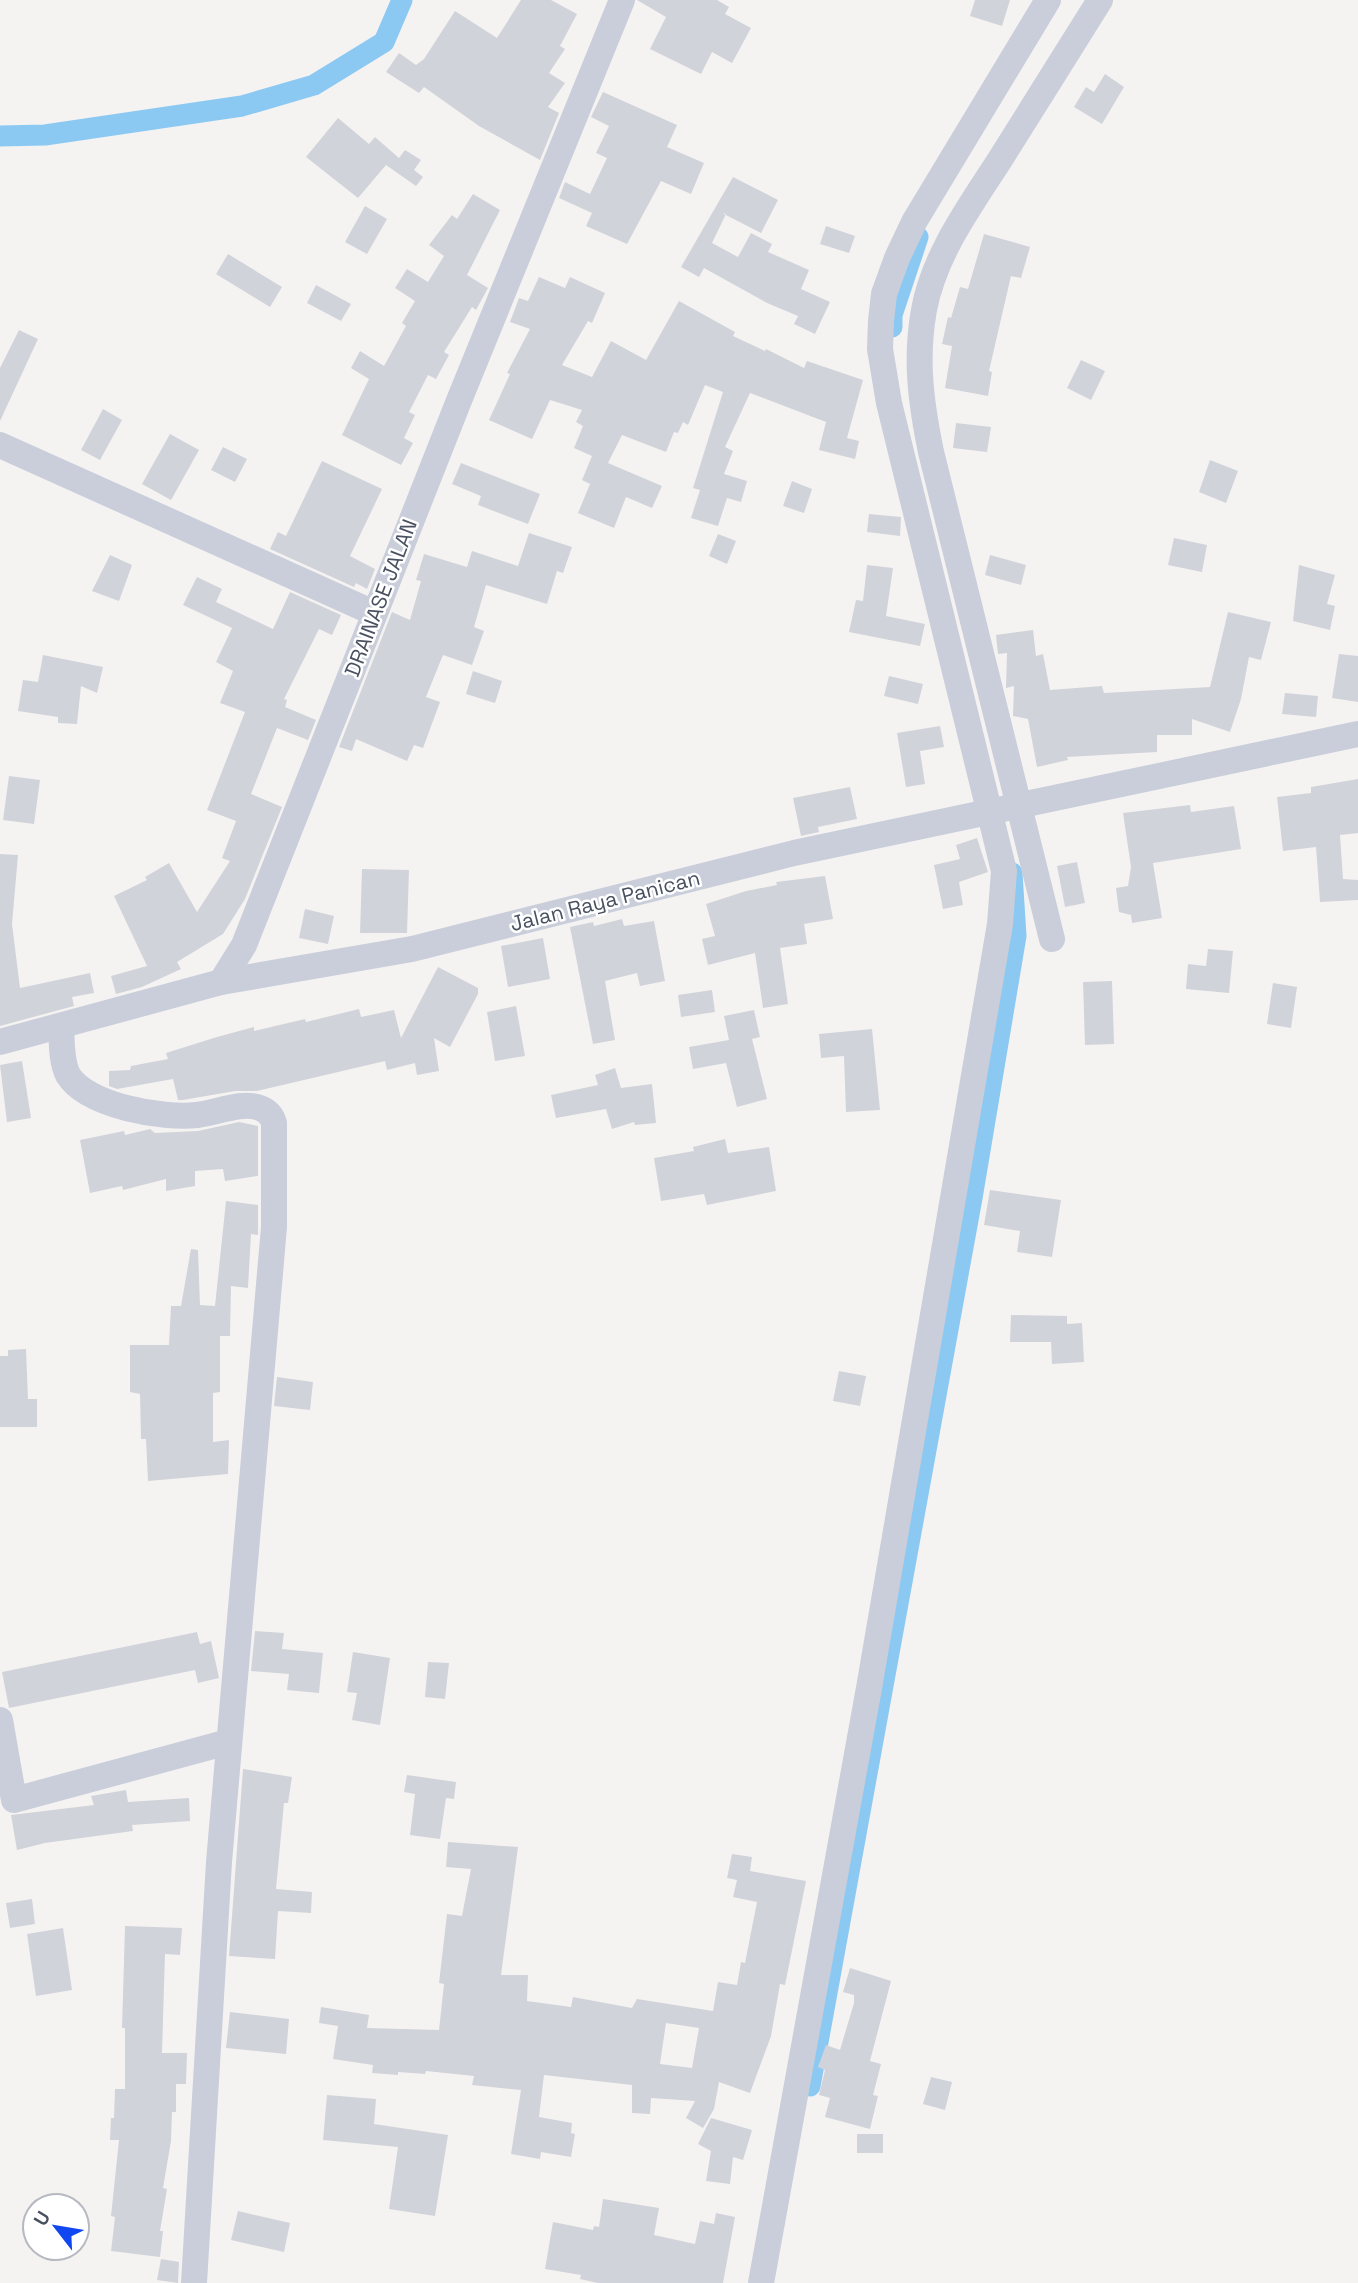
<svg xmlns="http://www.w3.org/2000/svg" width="1358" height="2283" viewBox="0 0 1358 2283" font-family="'Space Grotesk',sans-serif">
	<rect width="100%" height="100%" fill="#f5f3f2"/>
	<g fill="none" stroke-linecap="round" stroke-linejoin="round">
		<!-- canal -->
		<g stroke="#8bc9f2" stroke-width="21">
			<path d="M0 136 45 135 242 106 314 85 384 42 402 0"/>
			<path d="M892 327V315L918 237"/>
			<path d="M810 2086 972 1198 1016 936 1012 873"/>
		</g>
	</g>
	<!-- building -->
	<g fill="#d1d3da" fill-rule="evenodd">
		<path d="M521 0H551L577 14 560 46 565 49 549 73 565 83 548 107 559 113 540 160 479 126 424 87 419 93 386 72 399 53 416 65 424 59 455 11 497 38Z"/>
		<path d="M637 0H717L729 7 725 14 751 28 732 63 712 52 701 74 650 49 666 17Z"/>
		<path d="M975 0H1010L1002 26 970 16Z"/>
		<path d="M1105 74 1124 87 1102 124 1074 107 1086 87 1094 92Z"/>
		<path d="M603 92 677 125 667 147 704 163 691 194 661 181 627 244 586 226 592 213 559 198 565 182 590 194 607 158 596 153 609 126 591 117Z"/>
		<path d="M338 118 369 144 375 137 399 158 405 150 421 160 414 170 423 177 416 186 386 165 358 198 306 157Z"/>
		<path d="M733 177 778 200 761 233 722 213 726 214 712 243 738 257 751 233 772 244 768 252 809 270 801 289 830 302 815 334 794 324 798 316 767 303 704 268 699 277 681 267Z"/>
		<path d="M473 194 500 210 467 275 488 288 476 310 472 307 444 352 449 355 436 379 428 375 409 412 415 415 404 438 413 443 401 465 342 435 369 379 351 368 360 351 384 366 406 326 402 323 415 301 395 288 407 269 428 282 444 256 429 245 452 215 457 219Z"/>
		<path d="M365 206 387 219 367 254 345 242Z"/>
		<path d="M826 226 855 236 849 253 820 244Z"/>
		<path d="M984 234 1030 247 1021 278 1011 276 989 371 992 372 988 396 945 388 952 346 942 344 948 317 951 318 960 287 968 289Z"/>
		<path d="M228 254 282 287 270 307 216 274Z"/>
		<path d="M539 277 565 288 570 277 605 293 592 323 588 321 562 365 592 377 611 341 646 360 679 301 735 332 733 336 765 351 766 349 804 368 807 361 863 380 847 438 859 441 855 459 819 450 826 422 750 393 725 447 733 451 724 474 747 481 741 502 727 498 718 526 691 518 700 490 693 488 723 392 705 385 688 425 683 422 678 433 674 432 666 452 622 435 608 463 662 486 652 508 626 497 614 528 578 513 590 484 582 480 592 456 574 448 583 426 576 422 582 410 550 400 532 439 489 420 510 374 507 373 530 329 510 322 519 298 528 301Z"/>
		<path d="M316 285 351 304 341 321 307 303Z"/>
		<path d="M19 330 38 339 0 421V368Z"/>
		<path d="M1081 360 1105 371 1091 400 1067 388Z"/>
		<path d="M103 409 122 420 100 460 81 450Z"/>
		<path d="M956 423 991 427 987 452 953 448Z"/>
		<path d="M170 434 199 450 171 500 142 484Z"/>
		<path d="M223 447 247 459 235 482 211 470Z"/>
		<path d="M1210 460 1238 471 1226 503 1199 492Z"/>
		<path d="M322 461 382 489 350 556 375 569 367 589 356 583 354 587 270 549 278 532 286 536Z"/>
		<path d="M461 463 540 494 528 524 478 505 481 496 452 484Z"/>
		<path d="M792 481 812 489 804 513 783 506Z"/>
		<path d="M869 514 901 517 900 536 867 532Z"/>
		<path d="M529 533 572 547 563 573 557 571 547 604 486 585 474 627 484 631 472 665 443 655 426 697 440 702 423 748 414 745 407 761 356 739 352 751 339 747 392 612 410 620 421 581 416 580 424 554 467 567 472 551 518 566Z"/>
		<path d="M718 534 736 541 727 564 709 556Z"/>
		<path d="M1174 538 1207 545 1202 572 1168 565Z"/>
		<path d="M110 555 132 565 119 601 92 591Z"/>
		<path d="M990 555 1026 565 1021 585 985 575Z"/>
		<path d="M867 565 893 568 886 616 925 624 920 646 849 632 856 600 863 601Z"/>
		<path d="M1299 565 1335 575 1327 604 1335 606 1330 630 1293 621Z"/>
		<path d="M197 577 222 589 216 602 273 629 290 592 341 615 332 635 319 629 284 699 287 700 285 707 316 720 308 740 277 728 251 794 282 807 245 899 223 934 177 962 181 969 142 987 116 994 111 976 147 966 114 896 147 880 145 877 169 863 197 912 230 861 222 858 236 821 207 810 245 712 220 703 233 671 216 662 232 628 183 605Z"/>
		<path d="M1228 612 1271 622 1261 660 1249 657 1241 699 1230 732 1192 719V735H1157V752L1067 757 1068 760 1037 767 1028 719 1013 716 1014 686 1006 688 1007 653 998 654 996 635 1033 630 1036 656 1043 654 1050 690 1102 686 1104 693 1210 687Z"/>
		<path d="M1339 654 1358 656V702L1332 698Z"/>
		<path d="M43 655 103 667 97 693 81 686 77 724 58 723V717L18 711 23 680 38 682Z"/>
		<path d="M473 671 502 681 495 703 466 694Z"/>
		<path d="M889 676 923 684 918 704 884 696Z"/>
		<path d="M1285 693 1318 696 1316 717 1282 714Z"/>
		<path d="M940 726 944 747 920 751 925 784 906 787 897 733Z"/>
		<path d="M9 776 40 780 34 824 3 820Z"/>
		<path d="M1358 779V833L1340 835 1343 879 1358 880V900L1320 902 1316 847 1283 851 1277 797 1311 793V787Z"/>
		<path d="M850 787 857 819 818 827 819 832 801 836 793 798Z"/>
		<path d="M1190 805 1191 812 1234 806 1241 849 1153 863 1162 918 1132 923 1131 915 1119 912 1116 888 1128 886 1131 867 1123 813Z"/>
		<path d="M977 838 988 872 959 882 963 905 943 909 934 865 960 859 956 845Z"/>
		<path d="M0 854 18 855 12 924 20 988 90 973 94 993 72 997 74 1006 0 1026Z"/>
		<path d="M1077 862 1085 903 1065 907 1057 866Z"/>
		<path d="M362 869 409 870 407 933H360Z"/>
		<path d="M825 876 833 919 804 924 807 944 780 948 788 1004 763 1008 755 953 708 965 702 939 715 936 706 904 746 891 777 885 776 882Z"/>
		<path d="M305 909 334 916 328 944 299 938Z"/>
		<path d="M622 919 624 926 654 921 665 981 640 986 637 973 605 981 615 1040 593 1044 570 927 593 922 594 926Z"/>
		<path d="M543 938 550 979 508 987 501 946Z"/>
		<path d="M1208 949 1233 951 1229 993 1186 989 1188 964 1206 966Z"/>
		<path d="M438 967 478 988V994L450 1047 434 1038 439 1071 417 1075 415 1063 387 1070 385 1061 257 1091H235L183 1100H178L173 1079 117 1089 109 1086V1071L130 1070 131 1066 168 1059 166 1053 217 1037 254 1027V1031L305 1019 306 1022 359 1009 361 1017 394 1010 401 1038Z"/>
		<path d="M1112 981 1114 1044 1085 1045 1083 982Z"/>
		<path d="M1273 983 1297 987 1291 1028 1267 1024Z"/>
		<path d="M712 990 715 1012 681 1017 678 995Z"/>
		<path d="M516 1006 525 1056 495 1061 487 1012Z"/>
		<path d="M754 1010 760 1037 752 1039 767 1099 737 1107 726 1063 693 1069 689 1047 729 1040 724 1016Z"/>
		<path d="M872 1029 880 1110 846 1112 844 1056 821 1058 819 1034Z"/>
		<path d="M22 1061 31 1118 7 1122 0 1065Z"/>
		<path d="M615 1068 621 1088 652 1084 656 1123 635 1125 634 1122 612 1129 606 1109 556 1118 551 1095 598 1085 595 1075Z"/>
		<path d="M239 1122 258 1126V1176L225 1181 223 1169 195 1171V1186L166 1191V1179L123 1190 122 1186 90 1193 80 1140 124 1131 125 1135 150 1129 155 1133 198 1131Z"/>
		<path d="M725 1139 728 1153 769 1147 776 1191 707 1205 704 1194 661 1201 654 1158 694 1151 693 1147Z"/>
		<path d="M990 1190 1061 1200 1052 1257 1017 1252 1020 1231 984 1225Z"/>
		<path d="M226 1201 258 1205V1235L251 1234 248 1288 231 1286 230 1336H220V1392L213 1393V1442L229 1440 228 1474 148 1481 146 1439H141L140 1394 130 1392V1345H169L171 1306H181L191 1249 198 1250 200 1305 215 1306Z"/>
		<path d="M1011 1315 1067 1316V1324L1082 1323 1084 1362 1052 1364 1051 1342H1010Z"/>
		<path d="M26 1349 28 1399H37V1427H0V1356H8V1350Z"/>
		<path d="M839 1371 866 1376 860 1406 833 1401Z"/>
		<path d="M277 1377 313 1382 310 1410 274 1406Z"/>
		<path d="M255 1631 284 1633 282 1649 323 1653 319 1693 287 1690 289 1674 251 1671Z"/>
		<path d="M197 1632 200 1644 211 1641 219 1678 198 1683 195 1670 9 1708 2 1672Z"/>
		<path d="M353 1652 390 1658 380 1725 352 1720 357 1693 347 1692Z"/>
		<path d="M428 1662 449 1663 445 1699 425 1697Z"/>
		<path d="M243 1769 292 1777 288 1803H284L276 1889 312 1892 311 1913 278 1911 275 1959 229 1956Z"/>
		<path d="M407 1775 456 1782 454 1799 446 1798 440 1839 410 1835 415 1794 404 1792Z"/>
		<path d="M126 1790 128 1802 189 1798 190 1821 132 1825 133 1831 45 1843 17 1850 11 1815 94 1805 91 1796Z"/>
		<path d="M448 1842 518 1847 501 1975H528L527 2001 571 2007 573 1997 632 2008 637 1999 713 2011 718 1982 737 1985 741 1962 745 1963 757 1902 733 1897 737 1880 727 1878 732 1854 752 1857 750 1871 806 1881 785 1985 780 1984 771 2036 750 2093 719 2082 714 2109 703 2128 686 2118 695 2101 651 2098 650 2114 632 2113V2085L544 2075 539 2117 572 2123 571 2133 575 2134 571 2157 541 2152 540 2159 511 2154 521 2090 472 2085 474 2076 426 2071 425 2074 398 2072V2075L372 2073 373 2065 333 2059 338 2026 319 2023 321 2007 369 2015 367 2028 439 2030 444 1984 439 1983 447 1914 462 1916 471 1869 446 1867ZM666 2023 699 2028 692 2068 660 2064Z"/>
		<path d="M32 1899 35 1924 10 1928 6 1903Z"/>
		<path d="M125 1926 182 1928 180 1955 165 1954 162 2053H187L186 2084H176V2112H172L171 2141 163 2188 167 2189 160 2231H163L160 2257 111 2251 115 2217 111 2216 119 2140H110L111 2118H114L115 2089H125V2028H122Z"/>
		<path d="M63 1928 72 1990 36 1996 27 1934Z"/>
		<path d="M850 1968 891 1981 870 2061 881 2064 873 2095 878 2096 870 2129 825 2117 830 2098 819 2095 825 2070 818 2067 826 2045 840 2050 854 2003V1995L843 1992Z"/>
		<path d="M230 2012 289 2019 286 2054 226 2048Z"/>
		<path d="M931 2077 952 2082 945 2110 923 2104Z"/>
		<path d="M327 2095 376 2099 374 2124 448 2135 435 2216 389 2209 398 2147 323 2140Z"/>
		<path d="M711 2118 752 2130 743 2160 733 2157 730 2184 706 2181 711 2151 698 2144Z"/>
		<rect x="857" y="2134" width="26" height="19"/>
		<path d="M603 2199 659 2208 654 2235 695 2244 700 2221 714 2224 716 2213 735 2217 723 2283H598L580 2279 581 2275 545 2269 553 2222 593 2230 594 2226 599 2227Z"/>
		<path d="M238 2211 290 2223 284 2252 231 2240Z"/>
		<path d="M161 2259 179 2262 178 2283 157 2280Z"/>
	</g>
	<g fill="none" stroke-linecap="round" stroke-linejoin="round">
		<!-- minor -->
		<g stroke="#c9ceda" stroke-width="26">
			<path d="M0 445 374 613"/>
			<path d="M1052 939 931 452C921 403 915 359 924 310 934 254 971 205 1001 158 1034 105 1067 53 1100 0"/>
			<path d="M221 982 412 949 794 853 1358 734"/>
			<path d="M61 1027C62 1042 61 1061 68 1075 87 1106 163 1119 197 1115 217 1113 240 1101 260 1108 268 1111 272 1116 274 1123V1227L219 1862 194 2283"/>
			<path d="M0 1042 221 982 244 945 458 403 622 0"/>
			<path d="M0 1720 14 1800 228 1742"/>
			<path d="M761 2283 869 1688 1000 924 1004 871 889 403 880 349 881 321 884 294 897 258 914 222 1048 0"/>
		</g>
	</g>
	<g text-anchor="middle" stroke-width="5" stroke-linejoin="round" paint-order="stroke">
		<!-- street labels -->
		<g font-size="21" fill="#495161" stroke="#fff">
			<text transform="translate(381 598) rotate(-69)" y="7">DRAINASE JALAN</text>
			<text transform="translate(605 901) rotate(-14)" y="7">Jalan Raya Panican</text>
		</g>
	</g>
	<!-- north arrow -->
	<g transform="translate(56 2227) rotate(301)"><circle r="33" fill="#ffffff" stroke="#b6b9c0" stroke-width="2"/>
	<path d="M0-5L12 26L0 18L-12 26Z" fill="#1147f0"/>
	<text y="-10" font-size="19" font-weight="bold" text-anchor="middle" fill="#495161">U</text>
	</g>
</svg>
